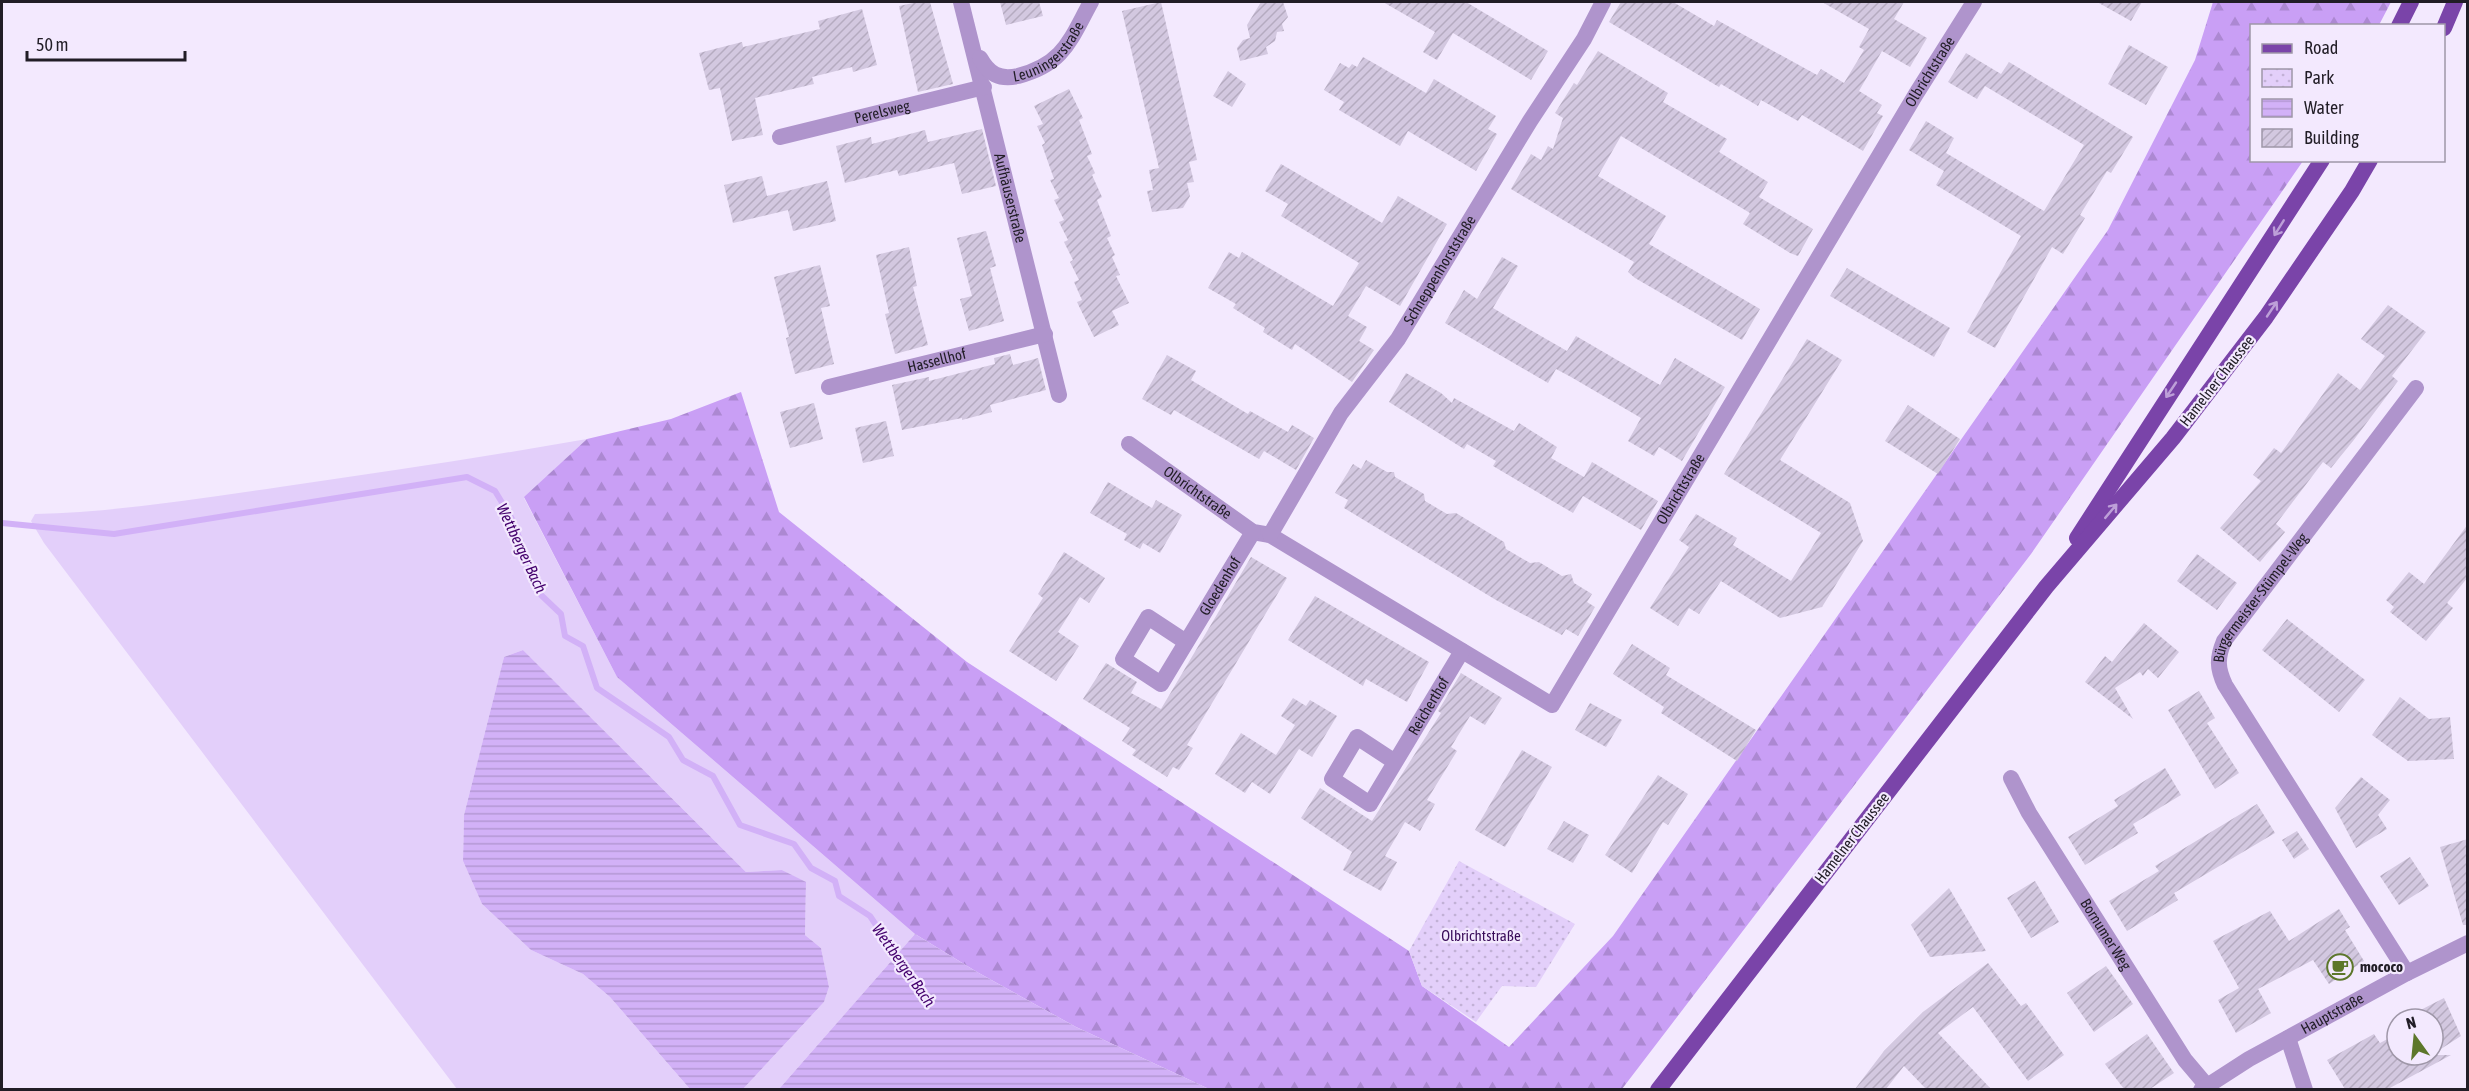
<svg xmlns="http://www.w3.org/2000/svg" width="2469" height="1091" viewBox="0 0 2469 1091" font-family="'Asap Condensed',sans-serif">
	<defs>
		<pattern id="forest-firs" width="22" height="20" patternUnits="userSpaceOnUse" patternTransform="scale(1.5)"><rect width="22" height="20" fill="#c99ff5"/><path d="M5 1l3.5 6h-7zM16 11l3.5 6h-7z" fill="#ac88d2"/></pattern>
		<pattern id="park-dots" width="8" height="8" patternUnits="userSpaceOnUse" patternTransform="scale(1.5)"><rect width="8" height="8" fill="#e3cffa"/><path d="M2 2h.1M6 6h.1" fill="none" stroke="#c2b1d6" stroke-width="1.8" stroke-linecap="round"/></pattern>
		<pattern id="water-rules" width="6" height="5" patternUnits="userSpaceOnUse" patternTransform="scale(1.5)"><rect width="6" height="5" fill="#d2b1f7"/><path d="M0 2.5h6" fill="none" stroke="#b498d4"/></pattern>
		<pattern id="building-hatch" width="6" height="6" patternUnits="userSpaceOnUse" patternTransform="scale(1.5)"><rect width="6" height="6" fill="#d3c8e0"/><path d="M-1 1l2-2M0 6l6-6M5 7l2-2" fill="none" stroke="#b5abc0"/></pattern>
	</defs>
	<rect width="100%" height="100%" fill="#f3e9fe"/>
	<!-- grass -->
	<path fill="#e3cffa" d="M587 439 524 498 617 677 915 934 779 1089H743L824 1002 829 987 821 948 805 935 806 883 782 870 746 872 523 650 504 657 464 815 463 861 482 904 531 950 583 974 610 997 690 1089H457L44 543 31 521 35 514C117 512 198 499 280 487 383 472 485 457 587 439Z"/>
	<!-- forest -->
	<path fill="url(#forest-firs)" d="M2213 2H2391L2379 25 2252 26V160L2303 161 2031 554 1622 1089H1209L1076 1027 977 972 915 934 617 677 524 497 587 439 671 419 741 392 779 512 967 662 1409 951 1422 986 1509 1047 1613 936 2108 230 2195 60Z"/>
	<!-- park -->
	<path fill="url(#park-dots)" d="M1459 861 1575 924 1536 987 1502 986 1476 1022 1422 986 1409 951Z"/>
	<!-- water -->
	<g fill="url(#water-rules)">
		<path d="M523 650 746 872 782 870 806 882 805 935 821 948 829 987 824 1002 743 1089H690L610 997 583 974 531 950 482 904 463 861 464 815 504 657Z"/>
		<path d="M915 934 977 972 1076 1027 1209 1089H779Z"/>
	</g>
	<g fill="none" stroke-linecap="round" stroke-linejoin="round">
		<!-- stream -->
		<path stroke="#d2b1f7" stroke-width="6" d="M2 523 114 534 467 477 495 491 512 519 541 595 561 614 565 636 583 646 597 688 669 737 683 760 713 776 740 825 794 844 811 868 835 881 839 896 870 916 900 961"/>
	</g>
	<!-- building -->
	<g fill="url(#building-hatch)">
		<path d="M918 2H930L953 84 918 92 899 6Z"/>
		<path d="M1000 2H1039L1043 16 1006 25Z"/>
		<path d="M1161 2 1197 160 1189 162 1194 182 1187 183 1190 196 1183 208 1152 212 1147 191 1153 190 1149 170 1159 168 1122 11Z"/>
		<path d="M1261 2H1283L1288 17 1282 24 1284 31 1277 32 1275 41 1266 47 1268 54 1240 61 1237 48 1243 40 1250 38 1247 25Z"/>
		<path d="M1383 2H1466L1548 51 1531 80 1453 33 1437 60 1423 52 1435 32Z"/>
		<path d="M1621 2H1673L1714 26 1717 20 1817 75 1821 69 1844 83 1864 50 1859 47 1869 29 1822 2H1904L1894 19 1927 38 1910 67 1882 51 1859 91 1882 105 1877 113 1883 116 1863 151 1802 115 1798 121 1761 100 1758 106 1721 84 1719 87 1609 22Z"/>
		<path d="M2097 2H2142L2131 21Z"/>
		<path d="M862 9 877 65 853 72 852 67 812 77 814 84 755 98 763 135 732 141 720 88 709 90 699 53 742 42 743 47 820 29 818 21Z"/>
		<path d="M2129 45 2168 67 2146 105 2108 84Z"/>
		<path d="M1598 51 1668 93 1663 102 1727 139 1719 152 1768 182 1759 197 1813 229 1798 256 1790 253 1743 224 1750 213 1621 136 1598 176 1666 216 1649 244 1760 309 1742 340 1635 278 1628 272 1634 262 1511 189 1531 154 1541 160 1548 146 1553 149 1563 118 1555 113 1574 83 1577 85Z"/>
		<path d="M1966 53 2001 74 2009 62 2133 137 2111 173 2107 171 2080 215 2085 218 2063 254 2052 247 1995 348 1967 332 2021 236 1936 185 1944 171 1909 150 1926 121 1954 138 1946 153 2044 211 2084 145 1985 86 1977 99 1948 82Z"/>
		<path d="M1363 57 1426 93 1434 79 1496 116 1488 129 1497 134 1476 171 1408 131 1400 146 1339 110 1344 102 1324 90 1340 63 1349 68 1352 64 1357 67Z"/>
		<path d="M1228 71 1246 84 1232 107 1213 96Z"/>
		<path d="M1069 89 1083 118 1079 120 1092 154 1087 156 1095 173 1092 175 1102 197 1097 200 1111 236 1107 238 1115 255 1112 257 1120 275 1116 276 1129 303 1112 311 1119 325 1094 337 1077 302 1082 300 1074 282 1079 280 1070 262 1073 260 1064 242 1068 240 1059 222 1064 220 1054 200 1059 198 1050 180 1054 179 1042 145 1045 143 1037 126 1043 124 1034 106Z"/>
		<path d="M982 129 996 186 962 194 954 163 899 176 897 170 845 183 836 146 871 137 872 144 925 130 928 142Z"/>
		<path d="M1281 164 1382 223 1398 196 1447 224 1400 306 1366 286 1348 316 1367 327 1359 341 1374 350 1352 382 1295 344 1292 350 1263 332 1265 328 1233 308 1236 304 1208 288 1229 252 1239 258 1242 252 1333 306 1359 263 1281 216 1288 204 1265 191Z"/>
		<path d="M762 176 767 196 827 181 836 221 793 231 788 210 733 223 724 185Z"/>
		<path d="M986 231 996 266 990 268 1004 321 969 331 960 299 972 296 957 238Z"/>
		<path d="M909 247 917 286 913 287 928 345 895 354 885 314 889 313 876 255Z"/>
		<path d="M1502 257 1518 266 1493 308 1508 317 1567 351 1576 336 1660 385 1675 358 1725 387 1682 461 1659 447 1654 456 1628 441 1641 418 1571 377 1556 369 1548 383 1445 323 1464 290 1477 299Z"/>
		<path d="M820 265 830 306 821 308 834 364 795 374 786 338 789 337 774 277Z"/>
		<path d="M1847 268 1950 328 1934 357 1830 296Z"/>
		<path d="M2388 305 2426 332 2392 376 2398 381 2353 441 2331 468 2323 462 2276 524 2285 532 2260 562 2220 528 2261 481 2253 475 2274 448 2281 453 2338 373 2360 390 2385 356 2361 339Z"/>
		<path d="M1807 339 1842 360 1780 460 1850 503 1863 541 1822 607 1780 618 1721 581 1699 614 1689 608 1678 626 1650 608 1689 547 1679 540 1696 514 1737 538 1733 545 1791 581 1821 533 1724 474Z"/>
		<path d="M1010 354 1013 365 1038 358 1046 390 990 405 992 412 962 420V418L902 430 892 385 929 377V381L995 364 994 358Z"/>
		<path d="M1167 355 1196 371 1191 380 1248 414 1250 411 1288 432 1292 425 1314 438 1296 470 1264 451 1259 459 1174 410 1171 415 1142 399Z"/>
		<path d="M1406 373 1441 393 1452 403 1454 398 1514 431 1519 423 1557 447 1551 458 1584 477 1592 462 1658 501 1641 530 1583 496 1573 513 1493 466 1496 461 1467 444 1464 449 1389 402Z"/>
		<path d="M814 403 823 439 790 448 780 412Z"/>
		<path d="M1908 405 1960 439 1938 474 1885 441Z"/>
		<path d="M886 421 894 456 863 463 855 428Z"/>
		<path d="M1366 460 1387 472H1394L1395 477 1424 494 1425 501 1447 514 1456 513 1504 542 1506 549 1530 563 1539 562 1562 576 1571 574 1574 583 1592 594 1587 602 1595 607 1578 636 1566 629 1562 635 1496 600 1344 508 1348 500 1335 493 1353 464 1361 469Z"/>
		<path d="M1108 482 1152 508 1156 500 1182 515 1160 553 1143 543 1140 549 1124 540 1127 534 1090 513Z"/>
		<path d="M2468 524V577L2447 603 2453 608 2426 641 2390 612 2394 607 2386 600 2409 572 2424 584Z"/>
		<path d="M1064 552 1105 578 1089 603 1080 597 1058 632 1079 646 1056 681 1009 651 1043 598 1038 594Z"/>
		<path d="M2197 554 2237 583 2217 610 2177 581Z"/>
		<path d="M1251 557 1287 578 1187 745 1193 748 1179 770 1173 767 1167 777 1132 755 1136 750 1122 741 1130 728 1083 699 1106 663 1137 682 1131 693 1161 709Z"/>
		<path d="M1315 596 1429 662 1407 702 1366 679 1363 686 1288 640Z"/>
		<path d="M2287 619 2365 680 2339 712 2262 650Z"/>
		<path d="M2144 623 2179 652 2158 678 2148 669 2143 676 2140 672 2115 688 2133 719 2085 682 2105 656 2112 662Z"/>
		<path d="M1632 644 1670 668 1666 675 1756 730 1737 761 1661 713 1664 707 1613 674Z"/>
		<path d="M1461 673 1502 698 1485 725 1470 716 1451 747 1457 751 1427 800 1435 804 1420 831 1405 822 1385 856 1397 862 1381 891 1343 870 1352 852 1301 818 1320 788 1372 821 1441 713 1438 711Z"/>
		<path d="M2199 691 2215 718 2207 723 2239 773 2215 789 2168 710Z"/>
		<path d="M2400 697 2429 719 2450 717 2454 759 2408 761 2372 735Z"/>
		<path d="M1293 698 1306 706 1310 700 1337 716 1312 757 1299 749 1270 794 1252 782 1245 793 1215 774 1241 733 1276 755 1295 725 1281 716Z"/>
		<path d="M1590 703 1622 720 1606 747 1575 730Z"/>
		<path d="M1522 750 1552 767 1505 847 1475 830Z"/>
		<path d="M2165 768 2181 795 2133 824 2138 833 2085 865 2068 837 2118 806 2114 800Z"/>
		<path d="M1658 775 1688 794 1668 825 1663 822 1632 873 1605 855Z"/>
		<path d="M2361 777 2390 800 2378 815 2387 829 2356 848 2335 808Z"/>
		<path d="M2257 804 2275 833 2174 893 2178 900 2127 931 2109 901 2159 871 2155 866Z"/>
		<path d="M1564 821 1589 835 1573 863 1547 849Z"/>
		<path d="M2297 831 2309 849 2294 859 2282 840Z"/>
		<path d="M2468 839V925H2463L2440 847Z"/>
		<path d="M2410 857 2429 886 2399 905 2380 876Z"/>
		<path d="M2035 881 2059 922 2031 938 2007 898Z"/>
		<path d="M1949 888 1986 951 1930 957 1911 925Z"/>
		<path d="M2339 909 2350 927 2345 930 2364 961 2329 984 2313 960 2258 989 2271 1013 2236 1033 2218 1000 2239 988 2213 941 2270 911 2289 941Z"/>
		<path d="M1988 963 2021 1006 2026 1003 2064 1055 2028 1081 1973 1007 1938 1033 1991 1089H1926L1904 1066 1886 1089H1855L1884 1051 1923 1012Z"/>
		<path d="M2106 966 2133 1004 2094 1032 2067 993Z"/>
		<path d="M2444 998 2461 1036 2433 1054V1019H2403Z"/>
		<path d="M2147 1034 2174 1073 2150 1089H2124L2105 1064Z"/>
		<path d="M2374 1034 2380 1043 2397 1034V1055H2451L2388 1089H2345L2327 1060Z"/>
	</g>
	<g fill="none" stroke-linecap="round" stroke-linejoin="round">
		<!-- minor -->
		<g stroke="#af94cc" stroke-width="16">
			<path id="s1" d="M961 2 1059 395"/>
			<path id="s2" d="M980 58C989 74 999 80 1018 76 1064 64 1070 40 1091 2"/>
			<path id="s3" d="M780 137 984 87"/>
			<path id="s4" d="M829 387 1045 334"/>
			<path id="s5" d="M1129 444 1253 532 1270 535 1552 705 1916 94 1974 2"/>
			<path id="s6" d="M1270 535 1341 413 1398 339 1530 121 1584 39 1603 2"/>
			<path id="s7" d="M1186 642 1148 617 1123 659 1161 684 1253 532"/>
			<path id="s8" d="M1395 762 1357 737 1332 779 1370 804 1462 651"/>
			<path id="s9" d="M2011 778 2029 813 2185 1060 2207 1086"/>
			<path id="s10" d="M2407 973 2225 685C2217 668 2217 658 2224 641L2416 388"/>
			<path d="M2288 1038 2305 1090"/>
			<path id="s11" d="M2201 1090 2249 1059 2407 973 2468 943"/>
		</g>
		<!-- primary -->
		<g stroke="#7a44a9" stroke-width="16">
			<path d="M2399 26 2411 2"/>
			<path d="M2444 28 2455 2"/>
			<path d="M2077 538 2322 160"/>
			<path d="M1658 1090 2046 587 2173 438 2266 317 2352 191 2370 160"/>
		</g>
	</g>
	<!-- one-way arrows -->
	<defs><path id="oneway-shaft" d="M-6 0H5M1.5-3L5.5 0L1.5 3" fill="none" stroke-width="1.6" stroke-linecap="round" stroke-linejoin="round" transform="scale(1.5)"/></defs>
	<g stroke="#bd9fd8">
		<use href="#oneway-shaft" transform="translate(2279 228) rotate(122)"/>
		<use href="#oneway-shaft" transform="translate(2272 309) rotate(-56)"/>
		<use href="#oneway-shaft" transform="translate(2171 390) rotate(124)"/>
		<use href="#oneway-shaft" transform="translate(2111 511) rotate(-50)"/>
	</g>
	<!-- icons -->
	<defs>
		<g id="cafe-ring" transform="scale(1.35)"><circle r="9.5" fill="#f3e9fe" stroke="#5d772b" stroke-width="1.5"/><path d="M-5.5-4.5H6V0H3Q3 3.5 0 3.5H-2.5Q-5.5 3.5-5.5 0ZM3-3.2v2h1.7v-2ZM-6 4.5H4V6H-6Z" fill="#5d772b"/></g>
	</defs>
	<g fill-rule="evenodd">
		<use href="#cafe-ring" x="2340" y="967"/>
	</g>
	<g text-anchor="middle" stroke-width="4.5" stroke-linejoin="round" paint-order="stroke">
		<!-- street labels -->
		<g font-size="15" fill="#211d26" stroke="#f3e9fe">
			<text dy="5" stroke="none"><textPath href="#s2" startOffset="86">Leuningerstraße</textPath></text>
			<text dy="5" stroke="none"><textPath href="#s5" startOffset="1236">Olbrichtstraße</textPath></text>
			<text dy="5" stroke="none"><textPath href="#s3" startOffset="105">Perelsweg</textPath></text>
			<text dy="5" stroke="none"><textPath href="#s1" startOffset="202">Aufhäuserstraße</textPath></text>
			<text dy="5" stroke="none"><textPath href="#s6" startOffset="315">Schneppenhorststraße</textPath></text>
			<text dy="5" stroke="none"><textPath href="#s4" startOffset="111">Hassellhof</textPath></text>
			<text transform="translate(2217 381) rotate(-52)" y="5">Hamelner Chaussee</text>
			<text dy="5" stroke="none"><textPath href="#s5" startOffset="750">Olbrichtstraße</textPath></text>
			<text dy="5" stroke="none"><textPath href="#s5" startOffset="84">Olbrichtstraße</textPath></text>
			<text dy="5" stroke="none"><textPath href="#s7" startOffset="254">Gloedenhof</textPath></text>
			<text dy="5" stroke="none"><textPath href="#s10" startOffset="442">Bürgermeister-Stümpel-Weg</textPath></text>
			<text dy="5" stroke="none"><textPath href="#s8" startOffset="254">Reicherthof</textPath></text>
			<text transform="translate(1852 838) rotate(-52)" y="5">Hamelner Chaussee</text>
			<text dy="5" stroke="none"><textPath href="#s9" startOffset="183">Bornumer Weg</textPath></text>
			<text dy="5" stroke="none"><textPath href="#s11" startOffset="152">Hauptstraße</textPath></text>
		</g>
		<!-- park labels -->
		<g font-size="15" fill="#390c59" stroke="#f3e9fe">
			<text x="1481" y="941">Olbrichtstraße</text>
		</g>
		<!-- poi labels -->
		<g font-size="15" font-weight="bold" fill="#211d26" stroke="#f3e9fe" text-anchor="start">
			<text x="2360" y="972">mococo</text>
		</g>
		<!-- water labels -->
		<g font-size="16" font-style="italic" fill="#44016d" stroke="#f3e9fe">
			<text transform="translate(522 548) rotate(65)" y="6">Wettberger Bach</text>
			<text transform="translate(904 965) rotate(55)" y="6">Wettberger Bach</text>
		</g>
	</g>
	<!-- border -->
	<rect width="2469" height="1091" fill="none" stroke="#211d26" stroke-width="6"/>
	<!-- legend -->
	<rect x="2250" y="24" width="195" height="138" fill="#f3e9fe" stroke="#9f97a8" stroke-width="1.5"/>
	<rect x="2262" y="44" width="30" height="9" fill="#7a44a9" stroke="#9f97a8" stroke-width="1.5"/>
	<text x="2304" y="54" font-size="18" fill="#211d26">Road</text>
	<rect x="2262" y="69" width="30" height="18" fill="url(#park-dots)" stroke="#9f97a8" stroke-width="1.5"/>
	<text x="2304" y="84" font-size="18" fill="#211d26">Park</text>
	<rect x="2262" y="99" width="30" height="18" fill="url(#water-rules)" stroke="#9f97a8" stroke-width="1.5"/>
	<text x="2304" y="114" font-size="18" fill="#211d26">Water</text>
	<rect x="2262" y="129" width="30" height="18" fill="url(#building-hatch)" stroke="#9f97a8" stroke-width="1.5"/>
	<text x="2304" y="144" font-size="18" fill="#211d26">Building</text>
	<!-- north arrow -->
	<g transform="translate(2415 1037) rotate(345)"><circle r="28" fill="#f3e9fe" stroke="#9f97a8" stroke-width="1.5"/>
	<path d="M0-4.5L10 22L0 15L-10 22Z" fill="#5d772b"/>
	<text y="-9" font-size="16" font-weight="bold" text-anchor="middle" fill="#211d26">N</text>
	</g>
	<!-- scale -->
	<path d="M27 51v9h158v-9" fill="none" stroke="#211d26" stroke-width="3"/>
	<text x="36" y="51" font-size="18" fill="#211d26" stroke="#f3e9fe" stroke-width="4.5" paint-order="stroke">50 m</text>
</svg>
